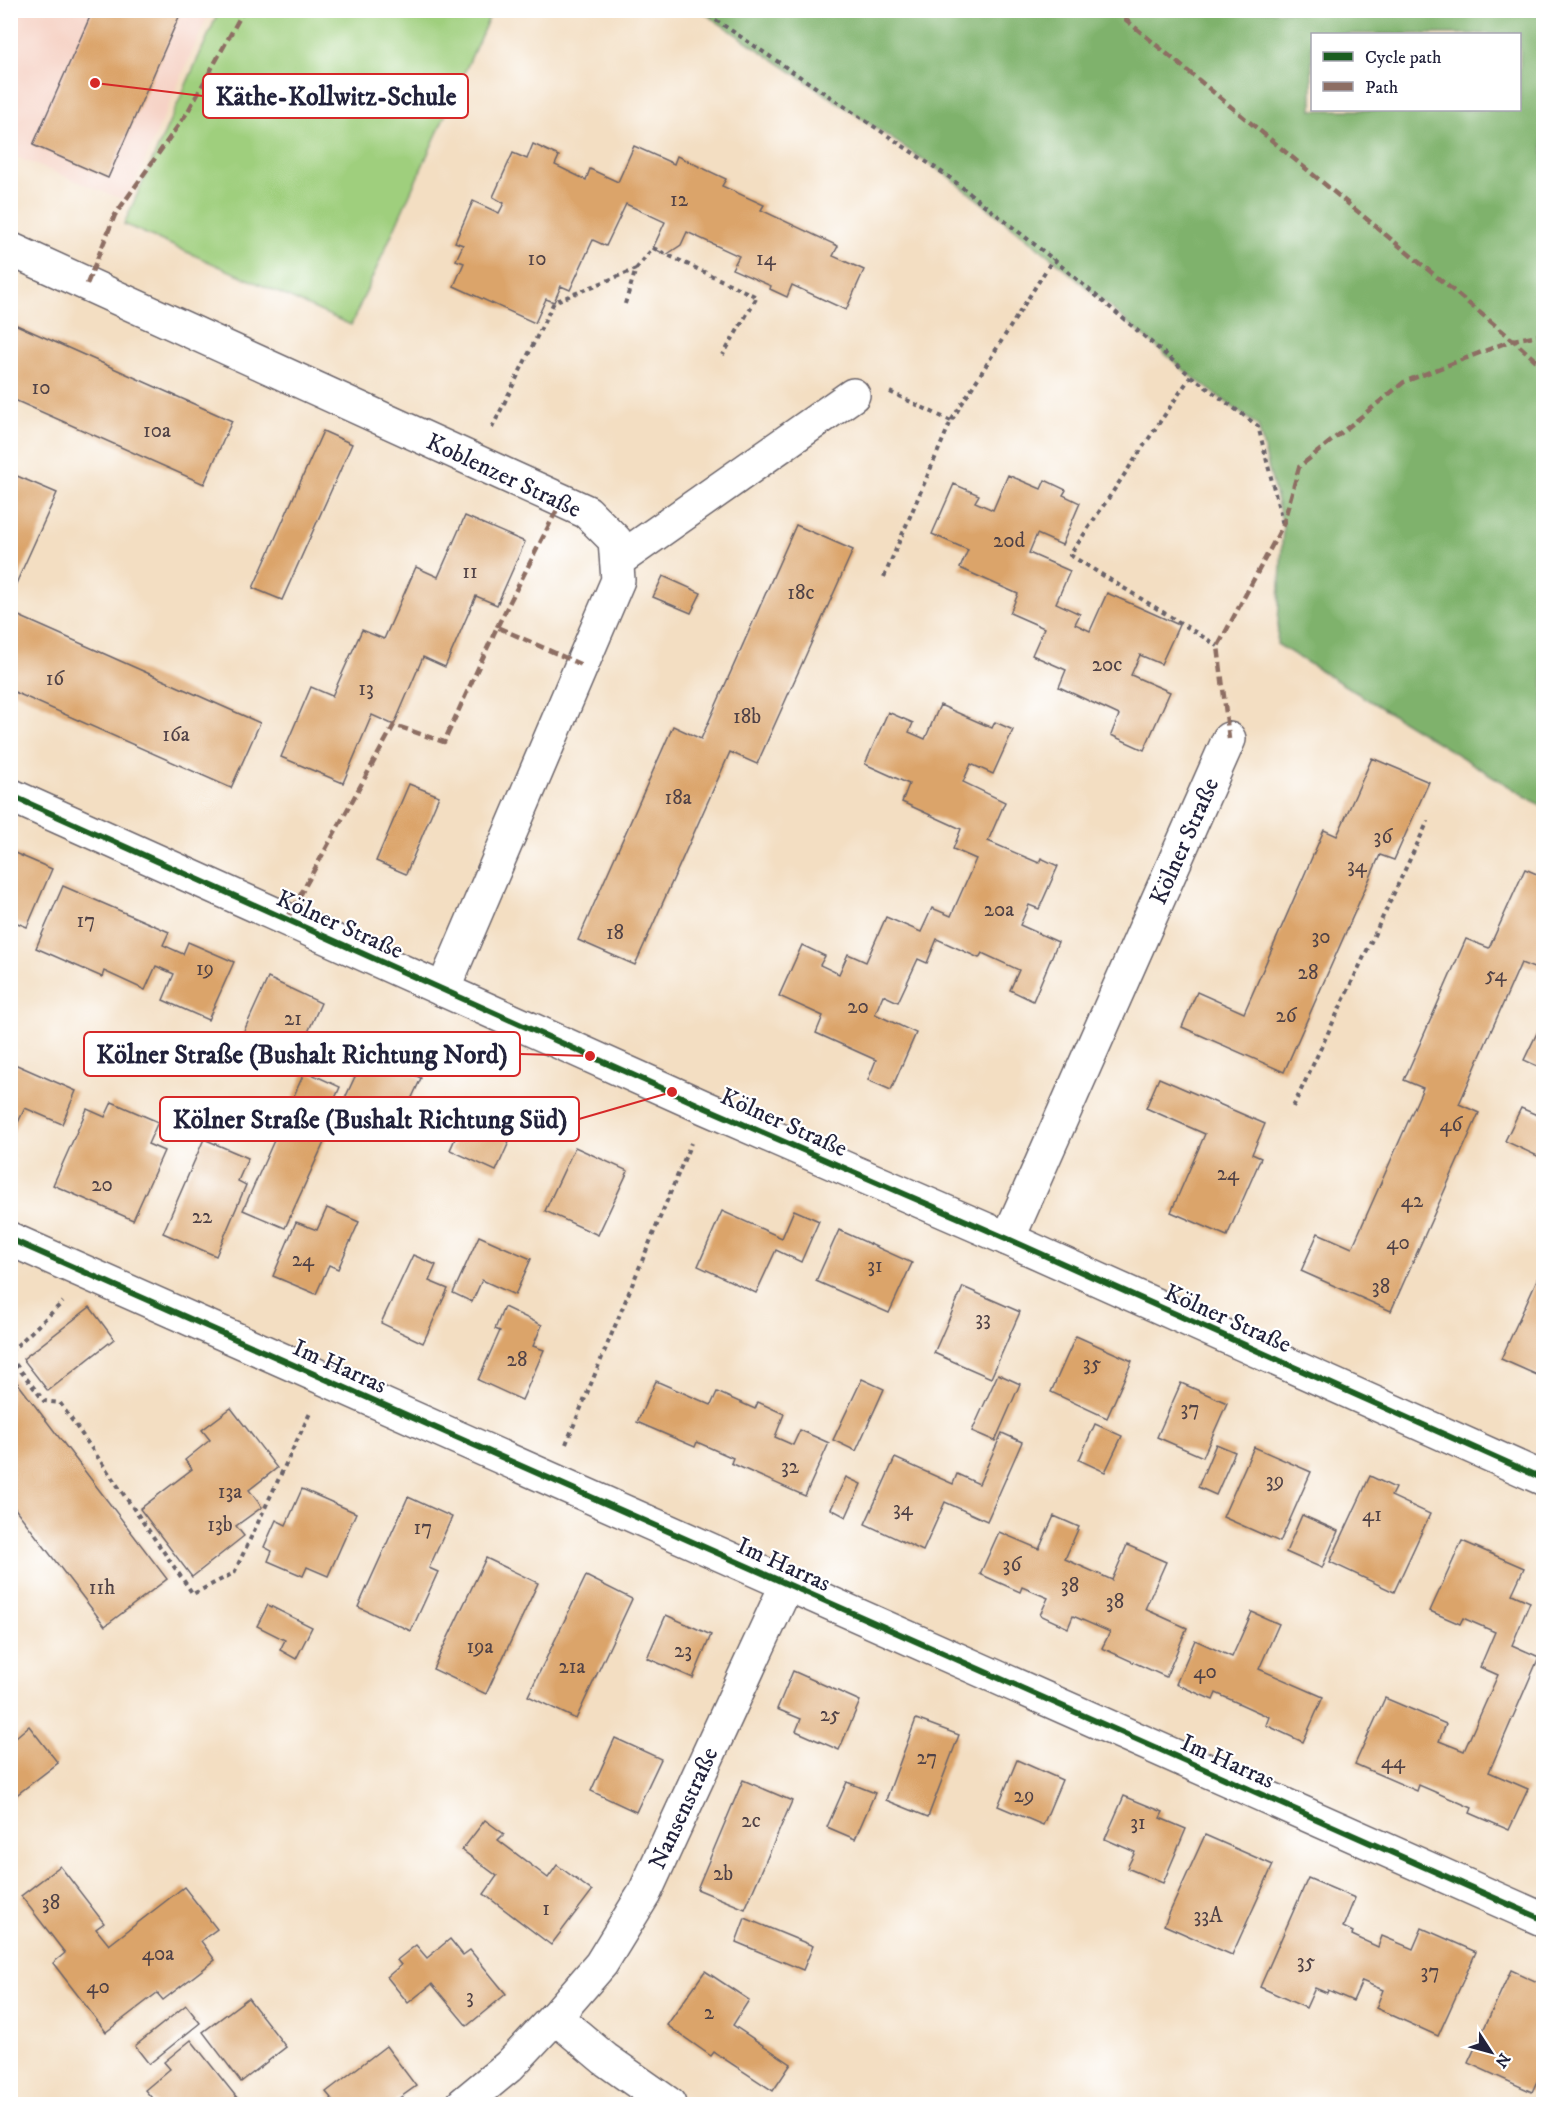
<svg xmlns="http://www.w3.org/2000/svg" width="1554" height="2115" viewBox="0 0 1554 2115" font-family="'IM FELL DW Pica',serif">
	<rect width="100%" height="100%" fill="#fff"/>
	<filter id="ink" filterUnits="userSpaceOnUse"><feTurbulence type="fractalNoise" baseFrequency=".0167" numOctaves="2"/><feDisplacementMap in="SourceGraphic" scale="12" xChannelSelector="R" yChannelSelector="G"/><feConvolveMatrix kernelMatrix="1 2 1 2 8 2 1 2 1" color-interpolation-filters="sRGB"/></filter>
	<filter id="wash" filterUnits="userSpaceOnUse"><feTurbulence type="fractalNoise" baseFrequency=".008" numOctaves="4" result="noise"/><feDisplacementMap in="SourceGraphic" scale="24" xChannelSelector="R" yChannelSelector="G"/><feGaussianBlur stdDeviation="1.35" result="paint"/><feColorMatrix in="noise" values="0 0 0 0 0 0 0 0 0 0 0 0 0 0 0 0 0 1.4 0 .05"/><feComposite in="paint" operator="in"/></filter>
	<g filter="url(#wash)">
		<rect width="100%" height="100%" fill="#f3dec2"/>
		<!-- built -->
		<path fill="#f6d2c5" d="M10 11H210L127 201 11 155Z"/>
		<!-- green -->
		<path fill="#9fcf7d" stroke="#60785c" stroke-width="1.5" d="M219 11H492L351 325 124 224Z"/>
		<!-- forest -->
		<path fill="#7fb26c" stroke="#506a54" stroke-width="1.5" fill-rule="evenodd" d="M701 11H1543V807L1277 644 1283 525 1258 426 1191 376 1053 259 949 177ZM1312 34H1520V110H1312Z"/>
		<g id="blocks">
			<!-- building -->
			<g fill="#dba46b">
				<path d="M93 10H182L108 178 33 145Z"/>
				<path d="M533 144 559 156 555 165 586 180 590 169 618 182 634 146 674 164 677 156 726 179 722 186 764 205 761 210 838 246 833 256 864 270 846 310 792 285 787 297 770 289 771 286 732 269 739 256 687 232 681 245 666 255 653 248 665 222 626 204 606 246 593 240 570 290 561 286 554 302 546 299 535 323 454 286 464 263 456 260 463 245 455 242 473 201 499 213 504 203 493 197 513 153 527 159Z"/>
				<path d="M10 322 232 421 204 484 10 398Z"/>
				<path d="M323 431 352 444 282 600 253 588Z"/>
				<path d="M10 473 57 493 10 597Z"/>
				<path d="M1008 475 1041 489 1045 480 1066 490 1063 495 1080 503 1062 545 1037 534 1029 553 1070 571 1056 603 1080 614 1075 624 1090 631 1107 593 1179 625 1161 664 1140 655 1131 675 1170 692 1144 750 1111 735 1119 715 1059 687 1066 670 1032 655 1044 628 1010 613 1018 594 960 568 968 550 932 534 954 484 979 495 975 502 993 510Z"/>
				<path d="M465 516 525 542 497 605 476 596 445 667 423 657 394 725 372 715 343 783 281 757 311 687 332 696 362 630 384 639 416 567 438 577Z"/>
				<path d="M796 525 853 550 757 764 730 752 635 965 578 940 673 726 701 739Z"/>
				<path d="M663 576 701 593 691 613 653 597Z"/>
				<path d="M10 612 260 723 231 788 10 690Z"/>
				<path d="M940 705 992 728 995 722 1013 730 993 774 971 764 963 782 1005 802 988 841 1039 863 1041 858 1058 866 1039 909 1029 905 1020 925 1058 942 1033 1001 1010 990 1019 970 982 953 979 958 937 939 927 963 918 959 898 1002 883 995 875 1014 916 1033 891 1090 868 1080 876 1060 816 1033 823 1016 779 996 802 945 825 956 820 965 839 974 848 954 866 962 886 917 921 932 932 908 951 916 976 859 953 849 961 829 902 802 909 784 865 764 888 712 913 723 909 732 925 739Z"/>
				<path d="M1372 758 1429 782 1394 860 1380 855 1284 1072 1182 1027 1197 992 1244 1013 1324 830 1337 836Z"/>
				<path d="M409 784 439 796 406 874 376 861Z"/>
				<path d="M10 851 52 869 27 927 10 920Z"/>
				<path d="M1525 869 1544 877V972L1521 963 1459 1104 1479 1113 1391 1311 1301 1271 1318 1233 1352 1248 1423 1088 1404 1080 1466 939 1489 948Z"/>
				<path d="M63 886 169 932 163 945 183 954 188 942 234 962 208 1020 163 1000 174 974 156 966 145 990 104 971 102 977 36 948Z"/>
				<path d="M268 978 321 1003 292 1068 238 1044Z"/>
				<path d="M1540 1027 1544 1028V1069L1524 1060Z"/>
				<path d="M366 1053 421 1078 395 1134 340 1109Z"/>
				<path d="M10 1062 76 1091 62 1124 25 1108 10 1139Z"/>
				<path d="M305 1071 340 1087 325 1121 332 1125 285 1228 243 1210Z"/>
				<path d="M1159 1078 1265 1124 1252 1154 1261 1158 1227 1236 1171 1212 1205 1134 1146 1108Z"/>
				<path d="M472 1101 518 1122 496 1171 450 1150Z"/>
				<path d="M112 1102 158 1122 148 1144 164 1151 133 1220 53 1185 87 1109 105 1117Z"/>
				<path d="M1521 1108 1544 1118V1159L1505 1141Z"/>
				<path d="M204 1139 248 1158 238 1181 246 1185 216 1256 163 1233Z"/>
				<path d="M575 1147 628 1171 598 1235 545 1211Z"/>
				<path d="M327 1208 359 1222 338 1269 329 1265 316 1294 273 1276 296 1222 317 1230Z"/>
				<path d="M794 1210 819 1221 801 1262 776 1250 756 1293 698 1266 722 1211 782 1238Z"/>
				<path d="M839 1230 912 1263 889 1313 816 1281Z"/>
				<path d="M479 1236 531 1259 515 1295 482 1280 472 1302 453 1293Z"/>
				<path d="M413 1255 436 1265 429 1281 448 1289 423 1343 381 1323Z"/>
				<path d="M1544 1264V1378L1501 1359Z"/>
				<path d="M963 1287 1020 1312 991 1378 934 1353Z"/>
				<path d="M90 1307 114 1339 48 1391 23 1359Z"/>
				<path d="M504 1307 542 1325 533 1346 544 1350 522 1400 478 1380 500 1331 495 1329Z"/>
				<path d="M1076 1336 1132 1361 1107 1418 1051 1392Z"/>
				<path d="M10 1373 167 1579 105 1626 10 1502Z"/>
				<path d="M998 1374 1020 1384 995 1441 972 1431Z"/>
				<path d="M862 1379 884 1389 856 1451 833 1440Z"/>
				<path d="M656 1381 711 1405 717 1392 755 1409 758 1402 784 1414 775 1437 793 1445 800 1430 829 1443 805 1496 731 1463 733 1458 697 1442 695 1447 637 1422Z"/>
				<path d="M1181 1383 1227 1403 1203 1457 1157 1437Z"/>
				<path d="M231 1408 277 1468 249 1490 262 1507 236 1526 244 1536 192 1577 140 1509 192 1469 185 1460 210 1440 202 1430Z"/>
				<path d="M1095 1424 1122 1436 1105 1472 1079 1460Z"/>
				<path d="M1002 1433 1022 1442 987 1521 945 1502 923 1551 865 1524 895 1458 953 1484 957 1474 979 1484Z"/>
				<path d="M1216 1444 1235 1452 1216 1495 1198 1487Z"/>
				<path d="M1254 1447 1311 1472 1280 1542 1223 1517Z"/>
				<path d="M1370 1476 1395 1488 1391 1496 1430 1514 1394 1592 1330 1562Z"/>
				<path d="M846 1477 861 1484 846 1517 831 1509Z"/>
				<path d="M302 1489 356 1513 328 1576 307 1567 303 1576 268 1561 272 1551 264 1547 276 1520 286 1525Z"/>
				<path d="M408 1497 452 1517 429 1568 438 1572 411 1631 358 1607Z"/>
				<path d="M1302 1515 1338 1531 1322 1568 1286 1552Z"/>
				<path d="M1054 1516 1079 1527 1065 1559 1112 1580 1127 1545 1166 1562 1145 1609 1187 1628 1166 1677 1102 1648 1110 1632 1073 1616 1068 1628 1040 1615 1048 1598 1022 1587 1020 1592 980 1574 999 1532 1039 1549Z"/>
				<path d="M1462 1541 1524 1568 1512 1594 1530 1602 1512 1645 1539 1657 1489 1772 1528 1789 1509 1830 1470 1813 1472 1808 1419 1785 1417 1791 1355 1764 1385 1698 1446 1724 1439 1741 1464 1751 1498 1675 1480 1667 1495 1632 1463 1618 1460 1624 1430 1611Z"/>
				<path d="M486 1558 538 1583 486 1694 433 1669Z"/>
				<path d="M586 1576 632 1599 576 1719 528 1696Z"/>
				<path d="M268 1605 312 1627 296 1659 280 1650 285 1640 257 1626Z"/>
				<path d="M1252 1612 1279 1624 1259 1669 1323 1697 1303 1742 1266 1725 1269 1717 1216 1693 1213 1700 1176 1684 1195 1640 1232 1657Z"/>
				<path d="M666 1615 711 1635 693 1678 647 1658Z"/>
				<path d="M793 1671 860 1701 839 1750 796 1731 801 1719 777 1709Z"/>
				<path d="M916 1719 959 1735 928 1817 886 1800Z"/>
				<path d="M29 1726 58 1763 10 1800V1742Z"/>
				<path d="M615 1738 661 1759 636 1812 591 1791Z"/>
				<path d="M1017 1760 1062 1780 1043 1825 998 1806Z"/>
				<path d="M743 1780 792 1801 745 1909 697 1889Z"/>
				<path d="M847 1782 875 1793 855 1839 827 1827Z"/>
				<path d="M1124 1796 1163 1812 1160 1818 1186 1829 1163 1883 1127 1868 1135 1852 1105 1839Z"/>
				<path d="M485 1820 504 1834 498 1840 548 1878 557 1865 592 1891 551 1945 484 1894 497 1876 462 1850Z"/>
				<path d="M1205 1835 1273 1865 1232 1955 1164 1925Z"/>
				<path d="M60 1866 104 1923 96 1929 109 1945 184 1887 217 1929 201 1941 215 1960 163 2000 157 1993 106 2032 53 1963 65 1953 21 1896Z"/>
				<path d="M1308 1878 1355 1898 1343 1927 1353 1932 1352 1935 1378 1947 1382 1936 1413 1949 1422 1928 1476 1952 1438 2036 1376 2008 1383 1990 1362 1981 1353 2001 1328 1990 1327 1993 1315 1988 1306 2008 1260 1987Z"/>
				<path d="M745 1918 813 1946 803 1970 736 1942Z"/>
				<path d="M450 1939 463 1955 470 1950 506 1994 467 2026 432 1984 408 2003 387 1977 401 1965 397 1960 416 1945 427 1958Z"/>
				<path d="M1511 1970 1544 1985V2066L1532 2092 1468 2063Z"/>
				<path d="M705 1971 749 2000 733 2025 791 2064 773 2091 714 2052 711 2056 667 2025Z"/>
				<path d="M248 1998 286 2047 241 2082 203 2032Z"/>
				<path d="M186 2005 200 2023 149 2064 135 2046Z"/>
				<path d="M191 2040 242 2104H157L145 2090 170 2069 164 2062Z"/>
				<path d="M386 2046 416 2086 391 2104H336L326 2092Z"/>
			</g>
		</g>
	</g>
	<g filter="url(#ink)">
		<use href="#blocks" fill-opacity="0" stroke="#6b646a" stroke-width="1.5"/>
		<g fill="none" stroke-linecap="round" stroke-linejoin="round">
			<!-- minor casing -->
			<g stroke="#6b646a" stroke-width="36">
				<g id="minor">
					<path d="M10 249 587 512 615 540 618 580 443 990"/>
					<path d="M617 561 853 395"/>
					<path d="M10 795 706 1108 1008 1239 1544 1479"/>
					<path d="M10 1239 1544 1920"/>
					<path d="M1008 1239 1229 739"/>
					<path d="M555 2017 605 2059 669 2104"/>
					<path d="M463 2104 509 2066 555 2017 601 1964 644 1894 787 1584"/>
				</g>
			</g>
			<!-- path -->
			<g stroke="#6b646a" stroke-width="4" stroke-dasharray="4.5 4.5" stroke-linecap="butt">
				<path d="M701 10 949 177 1053 259 1191 376 1258 426 1283 525"/>
				<path d="M636 269 653 248 757 297 723 355"/>
				<path d="M1191 376 1070 555 1218 646"/>
				<path d="M890 392 951 421"/>
				<path d="M492 428 554 302 636 269 624 307"/>
				<path d="M884 577 951 421 1053 259"/>
				<path d="M1293 1107 1428 821"/>
				<path d="M10 1352 63 1302"/>
				<path d="M10 1357 44 1401 60 1403 193 1594 234 1573 310 1413"/>
				<path d="M566 1444 691 1143"/>
			</g>
			<!-- minor -->
			<use href="#minor" stroke="#fff" stroke-width="33"/>
			<!-- quiet -->
			<g stroke="#8d6e63" stroke-width="4.5" stroke-dasharray="9 4.5" stroke-linecap="butt">
				<path d="M1114 10 1513 340 1544 368"/>
				<path d="M87 284 115 215 187 113 244 10"/>
				<path d="M497 627 562 500"/>
				<path d="M1229 739 1218 646 1283 525 1299 467 1404 382 1513 340 1544 334"/>
				<path d="M286 921 394 725 444 742 497 627 582 665"/>
			</g>
			<!-- cycleway casing -->
			<g stroke="#fff" stroke-width="10">
				<g id="cycleway">
					<path d="M10 795 706 1108 1008 1239 1544 1479"/>
					<path d="M10 1239 1544 1920"/>
				</g>
			</g>
			<!-- cycleway -->
			<use href="#cycleway" stroke="#1b5e20" stroke-width="6"/>
		</g>
	</g>
	<g text-anchor="middle" stroke-width="4.5" stroke-linejoin="round" paint-order="stroke">
		<!-- number labels -->
		<g font-size="21" fill="#504247">
			<text x="679" y="206">12</text>
			<text x="537" y="265">10</text>
			<text x="766" y="265">14</text>
			<text x="41" y="394">10</text>
			<text x="157" y="437">10a</text>
			<text x="1009" y="547">20d</text>
			<text x="470" y="578">11</text>
			<text x="801" y="599">18c</text>
			<text x="1107" y="671">20c</text>
			<text x="55" y="685">16</text>
			<text x="366" y="695">13</text>
			<text x="747" y="723">18b</text>
			<text x="176" y="741">16a</text>
			<text x="678" y="804">18a</text>
			<text x="1383" y="843">36</text>
			<text x="1357" y="872">34</text>
			<text x="999" y="916">20a</text>
			<text x="86" y="927">17</text>
			<text x="615" y="939">18</text>
			<text x="1321" y="943">30</text>
			<text x="205" y="975">19</text>
			<text x="1308" y="979">28</text>
			<text x="1496" y="981">54</text>
			<text x="858" y="1013">20</text>
			<text x="1286" y="1022">26</text>
			<text x="293" y="1025">21</text>
			<text x="1451" y="1131">46</text>
			<text x="1228" y="1180">24</text>
			<text x="102" y="1191">20</text>
			<text x="1412" y="1207">42</text>
			<text x="202" y="1223">22</text>
			<text x="1398" y="1249">40</text>
			<text x="303" y="1266">24</text>
			<text x="875" y="1272">31</text>
			<text x="1381" y="1293">38</text>
			<text x="983" y="1325">33</text>
			<text x="517" y="1366">28</text>
			<text x="1092" y="1370">35</text>
			<text x="1190" y="1415">37</text>
			<text x="790" y="1473">32</text>
			<text x="1275" y="1487">39</text>
			<text x="230" y="1498">13a</text>
			<text x="903" y="1515">34</text>
			<text x="1372" y="1521">41</text>
			<text x="220" y="1531">13b</text>
			<text x="423" y="1534">17</text>
			<text x="1012" y="1571">36</text>
			<text x="1070" y="1592">38</text>
			<text x="102" y="1594">11h</text>
			<text x="1115" y="1608">38</text>
			<text x="480" y="1653">19a</text>
			<text x="683" y="1657">23</text>
			<text x="572" y="1673">21a</text>
			<text x="1205" y="1678">40</text>
			<text x="830" y="1721">25</text>
			<text x="927" y="1764">27</text>
			<text x="1393" y="1768">44</text>
			<text x="1024" y="1802">29</text>
			<text x="751" y="1827">2c</text>
			<text x="1138" y="1829">31</text>
			<text x="723" y="1880">2b</text>
			<text x="51" y="1909">38</text>
			<text x="546" y="1915">1</text>
			<text x="1208" y="1922">33A</text>
			<text x="158" y="1960">40a</text>
			<text x="1306" y="1968">35</text>
			<text x="1430" y="1978">37</text>
			<text x="98" y="1993">40</text>
			<text x="470" y="2003">3</text>
			<text x="709" y="2019">2</text>
		</g>
		<!-- street labels -->
		<g font-size="24" fill="#22223b" stroke="#fff">
			<text transform="translate(504 475) rotate(25)" y="8">Koblenzer Straße</text>
			<text transform="translate(1184 841) rotate(-66)" y="8">Kölner Straße</text>
			<text transform="translate(340 924) rotate(24)" y="8">Kölner Straße</text>
			<text transform="translate(784 1122) rotate(24)" y="8">Kölner Straße</text>
			<text transform="translate(1228 1318) rotate(24)" y="8">Kölner Straße</text>
			<text transform="translate(340 1366) rotate(24)" y="8">Im Harras</text>
			<text transform="translate(784 1564) rotate(24)" y="8">Im Harras</text>
			<text transform="translate(1228 1761) rotate(24)" y="8">Im Harras</text>
			<text transform="translate(683 1808) rotate(-65)" y="8">Nansenstraße</text>
		</g>
	</g>
	<!-- callouts -->
	<path fill="none" stroke="#d62828" stroke-width="2" d="M95 83L203 96M590 1056L520 1054M672 1092L579 1119"/>
	<g fill="#d62828" stroke="#fff" stroke-width="2">
		<circle cx="95" cy="83" r="6"/>
		<circle cx="590" cy="1056" r="6"/>
		<circle cx="672" cy="1092" r="6"/>
	</g>
	<g fill="#fff" stroke="#d62828" stroke-width="2">
		<rect x="203" y="74" width="265" height="44" rx="6"/>
		<rect x="84" y="1032" width="436" height="44" rx="6"/>
		<rect x="160" y="1097" width="419" height="44" rx="6"/>
	</g>
	<g font-size="26" text-anchor="middle" font-weight="bold" fill="#22223b">
		<text x="336" y="105">Käthe-Kollwitz-Schule</text>
		<text x="302" y="1063">Kölner Straße (Bushalt Richtung Nord)</text>
		<text x="370" y="1128">Kölner Straße (Bushalt Richtung Süd)</text>
	</g>
	<!-- margin -->
	<rect width="1554" height="2115" fill="none" stroke="#fff" stroke-width="36"/>
	<!-- legend -->
	<rect x="1311" y="33" width="210" height="78" fill="#ffffff" stroke="#a7a7b1" stroke-width="1.5"/>
	<rect x="1323" y="52" width="30" height="9" fill="#1b5e20" stroke="#a7a7b1" stroke-width="1.5"/>
	<text x="1365" y="63" font-size="18" fill="#22223b">Cycle path</text>
	<rect x="1323" y="82" width="30" height="9" fill="#8d6e63" stroke="#a7a7b1" stroke-width="1.5"/>
	<text x="1365" y="93" font-size="18" fill="#22223b">Path</text>
	<!-- north arrow -->
	<g transform="translate(1491 2052) rotate(126)" stroke="#ffffff" stroke-width="4.5" paint-order="stroke">
	<path d="M0-4.5L10 22L0 15L-10 22Z" fill="#22223b"/>
	<text y="-9" font-size="16" font-weight="bold" text-anchor="middle" fill="#22223b">N</text>
	</g>
</svg>
